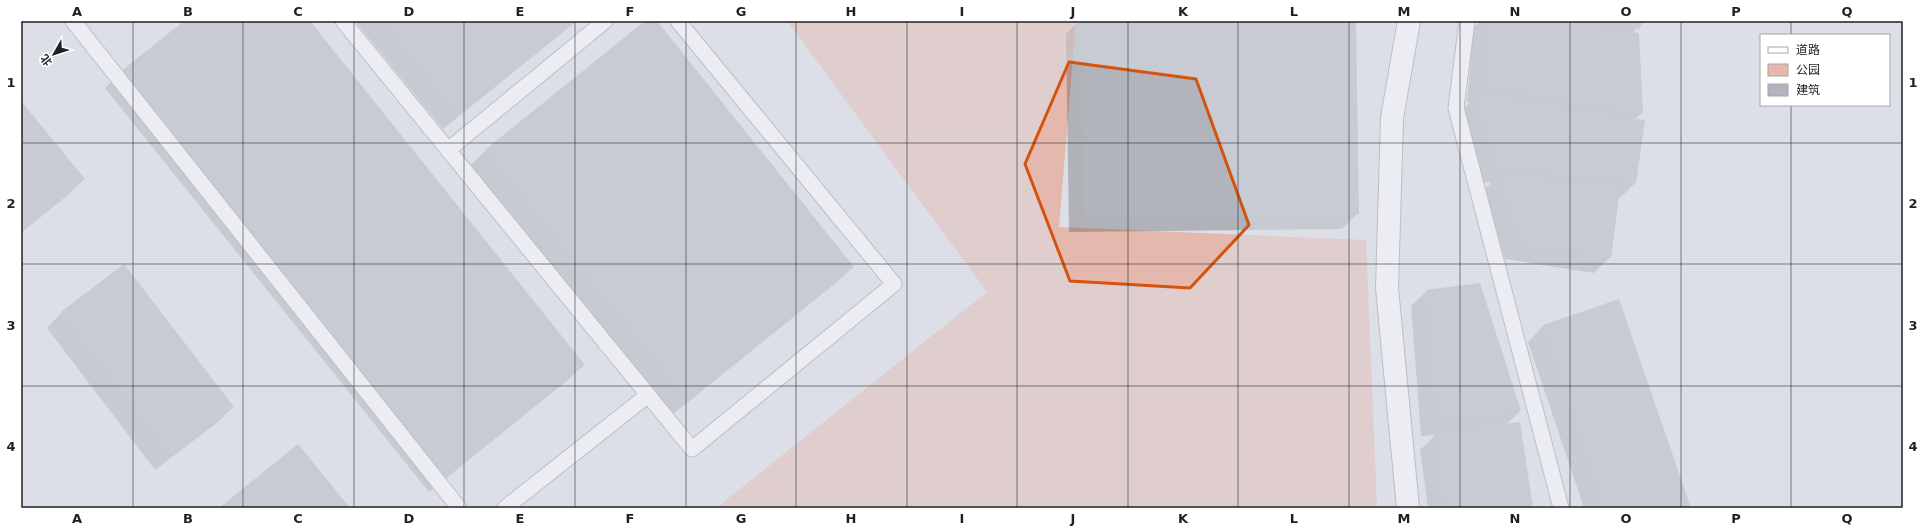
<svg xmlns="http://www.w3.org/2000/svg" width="1924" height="529" viewBox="0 0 1924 529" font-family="'DejaVu Sans','Noto Sans SC',sans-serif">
	<rect width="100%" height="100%" fill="#dcdfe7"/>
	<!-- green -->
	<path fill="#e5b8ae" d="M787 21H1076L1059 227 1366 240 1377 508H716L987 292Z"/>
	<!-- shadow -->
	<g fill="#0003">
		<path d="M185 21H308L583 365 568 380 429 492 105 88 121 73Z"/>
		<path d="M355 21H577L443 129Z"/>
		<path d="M647 21H655L853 267 837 282 672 415 471 165 486 150Z"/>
		<path d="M1079 21H1355L1358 213 1342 229 1069 232 1066 34Z"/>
		<path d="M1476 21H1642L1633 33 1642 113 1635 119V183L1620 198H1618L1610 257 1594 273 1505 259 1484 190 1491 183 1481 181 1461 111 1470 102H1467L1474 27 1479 23Z"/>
		<path d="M21 102 84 179 69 194 21 233Z"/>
		<path d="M1427 291 1520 411 1506 425 1532 508H1428L1420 450 1435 435 1421 436 1411 306Z"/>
		<path d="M62 312 233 407 218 422 155 470 47 328Z"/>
		<path d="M1543 326 1690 508H1584L1528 342Z"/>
	</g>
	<!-- building -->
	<g fill="#b1b4bc">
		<path d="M184 21H310L585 365 445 477 120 72Z"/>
		<path d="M383 21H575L459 115Z"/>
		<path d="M645 21H657L854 267 688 400 486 149Z"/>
		<path d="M1081 21H1356L1359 214 1084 217Z"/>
		<path d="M1489 21H1557L1639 33 1643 113 1482 86Z"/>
		<path d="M1592 21H1644L1639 29Z"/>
		<path d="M1477 94 1645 120 1636 183 1496 166Z"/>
		<path d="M21 101 85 179 21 232Z"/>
		<path d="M1499 173 1620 187 1611 258 1520 244Z"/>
		<path d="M124 264 234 407 171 455 61 312Z"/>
		<path d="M1480 283 1521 411 1437 421 1426 290Z"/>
		<path d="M1619 299 1691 508H1605L1543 325Z"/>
		<path d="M1520 422 1533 508H1445L1435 433Z"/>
		<path d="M298 444 350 508H219Z"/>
	</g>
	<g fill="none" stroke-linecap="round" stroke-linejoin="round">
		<!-- service casing -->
		<g stroke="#95989f" stroke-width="17">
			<g id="service">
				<path d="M73 21 459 508"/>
				<path d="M343 21 692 449 894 284 678 21"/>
				<path d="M1467 21 1456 108 1561 508"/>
				<path d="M448 150 605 21"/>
				<path d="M505 508 648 395"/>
			</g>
		</g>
		<!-- minor casing -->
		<g stroke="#95989f" stroke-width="24">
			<path id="minor" d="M1408 508 1387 288 1392 118 1409 21"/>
		</g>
		<!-- service -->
		<use href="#service" stroke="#fff" stroke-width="15"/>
		<!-- minor -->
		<use href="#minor" stroke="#fff" stroke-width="22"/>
	</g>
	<!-- marked area -->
	<path d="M0 0H1924V529H0ZM1069 62 1196 79 1249 225 1190 288 1070 281 1025 164Z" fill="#dcdfe7" fill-opacity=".55" fill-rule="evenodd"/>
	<path fill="none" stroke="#d4530e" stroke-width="3" stroke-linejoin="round" d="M1069 62 1196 79 1249 225 1190 288 1070 281 1025 164Z"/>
	<!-- grid -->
	<path fill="none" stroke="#1f2023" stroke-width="1" stroke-opacity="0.55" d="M133 21V508M243 21V508M354 21V508M464 21V508M575 21V508M686 21V508M796 21V508M907 21V508M1017 21V508M1128 21V508M1238 21V508M1349 21V508M1460 21V508M1570 21V508M1681 21V508M1791 21V35M1791 105V508M21 143H1903M21 264H1903M21 386H1903"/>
	<!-- border -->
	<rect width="1924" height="529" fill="none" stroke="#ffffff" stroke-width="44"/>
	<!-- legend -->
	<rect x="1760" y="34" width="130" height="72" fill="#ffffff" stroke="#a5a6a7"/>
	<rect x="1768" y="47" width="20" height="6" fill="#ffffff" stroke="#a5a6a7"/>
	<text x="1796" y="54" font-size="12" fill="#1f2023">道路</text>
	<rect x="1768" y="64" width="20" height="12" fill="#e5b8ae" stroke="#a5a6a7"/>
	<text x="1796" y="74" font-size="12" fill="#1f2023">公园</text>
	<rect x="1768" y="84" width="20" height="12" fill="#b1b4bc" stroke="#a5a6a7"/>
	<text x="1796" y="94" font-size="12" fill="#1f2023">建筑</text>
	<!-- north arrow -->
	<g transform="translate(54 54) rotate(231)" stroke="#ffffff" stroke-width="3" paint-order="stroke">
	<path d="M0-3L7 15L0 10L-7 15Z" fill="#1f2023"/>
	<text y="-6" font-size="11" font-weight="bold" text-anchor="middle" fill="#1f2023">北</text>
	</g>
	<rect x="22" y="22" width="1880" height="485" fill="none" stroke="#1f2023" stroke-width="1.5"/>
	<g font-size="13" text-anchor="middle" font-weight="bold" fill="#1f2023">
		<text x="77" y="16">A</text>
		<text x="188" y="16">B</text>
		<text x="298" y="16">C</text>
		<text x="409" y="16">D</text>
		<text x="520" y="16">E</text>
		<text x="630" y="16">F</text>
		<text x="741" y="16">G</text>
		<text x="851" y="16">H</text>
		<text x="962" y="16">I</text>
		<text x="1073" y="16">J</text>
		<text x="1183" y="16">K</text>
		<text x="1294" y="16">L</text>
		<text x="1404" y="16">M</text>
		<text x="1515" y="16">N</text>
		<text x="1626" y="16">O</text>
		<text x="1736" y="16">P</text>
		<text x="1847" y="16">Q</text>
		<text x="11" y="87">1</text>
		<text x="1913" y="87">1</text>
		<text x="11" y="208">2</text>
		<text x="1913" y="208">2</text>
		<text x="11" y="330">3</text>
		<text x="1913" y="330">3</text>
		<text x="11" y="451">4</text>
		<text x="1913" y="451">4</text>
		<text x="77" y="523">A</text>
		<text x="188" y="523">B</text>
		<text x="298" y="523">C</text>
		<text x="409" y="523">D</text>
		<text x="520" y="523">E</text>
		<text x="630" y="523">F</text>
		<text x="741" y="523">G</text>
		<text x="851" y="523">H</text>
		<text x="962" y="523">I</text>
		<text x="1073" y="523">J</text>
		<text x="1183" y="523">K</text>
		<text x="1294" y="523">L</text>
		<text x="1404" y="523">M</text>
		<text x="1515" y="523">N</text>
		<text x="1626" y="523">O</text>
		<text x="1736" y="523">P</text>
		<text x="1847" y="523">Q</text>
	</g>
</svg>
